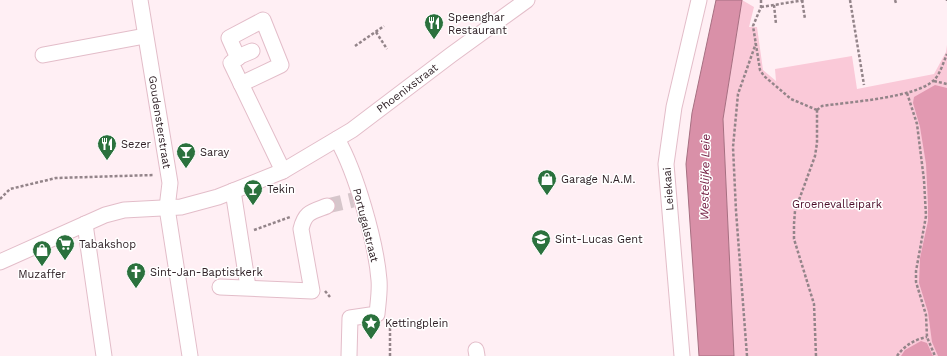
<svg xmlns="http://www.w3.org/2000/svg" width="947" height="356" viewBox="0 0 947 356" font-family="'Work Sans',sans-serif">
	<rect width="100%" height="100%" fill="#ffeff4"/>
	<!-- green -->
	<path fill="#fac9d8" d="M742 0 754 7 749 27H757L763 70 776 81 775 69 852 56 857 89 934 74 946 52 947 45V356H734L723 119Z"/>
	<!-- forest -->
	<g fill="#e299b1">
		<path d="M935 85 947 88V356H938L932 342 928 312 919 283 920 258 928 221V204L926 164 920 127 913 103 914 97Z"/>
		<path d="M921 341 927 343 933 356H901L905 350Z"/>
	</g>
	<!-- water -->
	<path fill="#d990a8" stroke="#a66f81" d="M716 0H742L723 119 734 356H699L686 164 692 113Z"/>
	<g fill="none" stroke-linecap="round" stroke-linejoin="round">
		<!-- minor-tunnel -->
		<path stroke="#d6c6cb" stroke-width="15" stroke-dasharray="15 8" stroke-linecap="butt" d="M327 206 353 200"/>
		<!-- minor casing -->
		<g stroke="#e3bdc9" stroke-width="17">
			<g id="minor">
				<path d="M140 0 170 183 167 208 190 356"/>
				<path d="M252 51 240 56 231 63 283 171"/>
				<path d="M43 55 145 36"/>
				<path d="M238 58 229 38 263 20 281 65 241 84"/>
				<path d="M337 139C356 172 376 242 379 280 380 291 378 303 377 314L350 318 349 356"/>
				<path d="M233 191 248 287"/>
				<path d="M85 224 104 356"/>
				<path d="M0 262 105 215 124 210 181 207 218 197 283 171 352 130 451 55 527 0"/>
				<path d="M220 287 312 291 301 229C305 212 311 212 327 206"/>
				<path d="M476 350 477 356"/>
				<path d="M682 356 666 164 674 107 699 0"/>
			</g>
		</g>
		<!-- path -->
		<g stroke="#938489" stroke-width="2.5" stroke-dasharray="3 2" stroke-linecap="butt">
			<path d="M761 0V7L753 26 760 70 764 76 791 99 817 110"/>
			<path d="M802 0 805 19"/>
			<path d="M850 0 864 85"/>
			<path d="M895 0 896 3"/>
			<path d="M947 0V1"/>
			<path d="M774 5 776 24"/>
			<path d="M761 7 805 0"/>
			<path d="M376 32 387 49"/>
			<path d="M355 46 384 26"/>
			<path d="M934 81 947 84"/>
			<path d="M907 93 917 124 924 180 926 216 916 271V282L926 315 927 337 935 356"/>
			<path d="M817 110 822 106C848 102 914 98 933 81 940 75 943 63 947 54"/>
			<path d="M0 199 10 189 56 178 154 175"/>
			<path d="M254 230 290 217"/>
			<path d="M325 291 330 297"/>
			<path d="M390 356V319"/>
			<path d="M747 356 736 211 733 147 738 94 756 43"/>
			<path d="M816 356 814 304 794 239V224L795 211 815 156 817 143V110"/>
			<path d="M897 356C904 346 915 339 927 337"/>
		</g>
		<!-- minor -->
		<use href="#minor" stroke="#fff" stroke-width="15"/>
	</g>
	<!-- icons -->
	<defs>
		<g id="restaurant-pin" transform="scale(1)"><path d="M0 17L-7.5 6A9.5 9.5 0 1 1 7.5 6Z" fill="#2b713d" stroke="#fff"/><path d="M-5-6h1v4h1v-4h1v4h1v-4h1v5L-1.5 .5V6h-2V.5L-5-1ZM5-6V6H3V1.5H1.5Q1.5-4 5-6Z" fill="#fff"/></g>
		<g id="bar-pin" transform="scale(1)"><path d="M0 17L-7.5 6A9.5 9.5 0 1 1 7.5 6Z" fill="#2b713d" stroke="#fff"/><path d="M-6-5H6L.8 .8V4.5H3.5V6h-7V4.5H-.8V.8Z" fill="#fff"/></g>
		<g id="shop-pin" transform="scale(1)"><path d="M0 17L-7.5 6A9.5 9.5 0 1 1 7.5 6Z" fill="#2b713d" stroke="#fff"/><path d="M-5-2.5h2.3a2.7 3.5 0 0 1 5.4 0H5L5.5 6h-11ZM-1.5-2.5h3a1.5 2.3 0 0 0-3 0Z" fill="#fff"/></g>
		<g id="university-pin" transform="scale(1)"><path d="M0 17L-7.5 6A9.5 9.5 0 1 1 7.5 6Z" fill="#2b713d" stroke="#fff"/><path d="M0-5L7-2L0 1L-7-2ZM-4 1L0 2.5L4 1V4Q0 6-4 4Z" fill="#fff"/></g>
		<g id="supermarket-pin" transform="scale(1)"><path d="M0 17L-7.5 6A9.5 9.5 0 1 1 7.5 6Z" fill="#2b713d" stroke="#fff"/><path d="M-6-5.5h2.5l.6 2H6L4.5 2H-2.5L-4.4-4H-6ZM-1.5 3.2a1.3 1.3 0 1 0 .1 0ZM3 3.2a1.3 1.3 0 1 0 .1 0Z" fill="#fff"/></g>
		<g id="church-pin" transform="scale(1)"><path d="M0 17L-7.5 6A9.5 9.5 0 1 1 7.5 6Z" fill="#2b713d" stroke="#fff"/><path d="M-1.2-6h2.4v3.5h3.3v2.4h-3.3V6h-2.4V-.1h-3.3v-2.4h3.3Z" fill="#fff"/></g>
		<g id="sight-pin" transform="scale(1)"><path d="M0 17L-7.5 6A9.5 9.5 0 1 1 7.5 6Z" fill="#2b713d" stroke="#fff"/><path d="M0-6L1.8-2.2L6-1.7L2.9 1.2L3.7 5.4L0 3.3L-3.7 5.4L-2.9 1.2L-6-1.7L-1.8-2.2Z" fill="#fff"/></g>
	</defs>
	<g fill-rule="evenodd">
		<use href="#restaurant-pin" x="434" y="23"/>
		<use href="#restaurant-pin" x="107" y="144"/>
		<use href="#bar-pin" x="186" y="152"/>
		<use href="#shop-pin" x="547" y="179"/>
		<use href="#bar-pin" x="253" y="189"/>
		<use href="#university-pin" x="541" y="239"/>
		<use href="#supermarket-pin" x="65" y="244"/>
		<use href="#shop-pin" x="42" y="250"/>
		<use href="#church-pin" x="136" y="272"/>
		<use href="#sight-pin" x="371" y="323"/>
	</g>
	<g text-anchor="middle" stroke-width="3" stroke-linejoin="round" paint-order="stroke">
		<!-- poi labels -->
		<g font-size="11" fill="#302227" stroke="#fff" text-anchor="start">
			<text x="448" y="21">Speenghar<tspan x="448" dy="13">Restaurant</tspan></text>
			<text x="121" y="148">Sezer</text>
			<text x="200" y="156">Saray</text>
			<text x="561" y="183">Garage N.A.M.</text>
			<text x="267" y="193">Tekin</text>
			<text x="555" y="243">Sint-Lucas Gent</text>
			<text x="79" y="248">Tabakshop</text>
			<text x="150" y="276">Sint-Jan-Baptistkerk</text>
			<text x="42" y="278" text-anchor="middle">Muzaffer</text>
			<text x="385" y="327">Kettingplein</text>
		</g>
		<!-- street labels -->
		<g font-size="11" fill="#302227" stroke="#fff">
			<text transform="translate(407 88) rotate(-37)" y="4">Phoenixstraat</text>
			<text transform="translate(160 122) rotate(81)" y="4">Goudensterstraat</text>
			<text transform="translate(668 189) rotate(-94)" y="4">Leiekaai</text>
			<text transform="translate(366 225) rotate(76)" y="4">Portugalstraat</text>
		</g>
		<!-- park labels -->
		<g font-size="11" fill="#4d0d2a" stroke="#fff">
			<text x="837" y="208">Groenevalleipark</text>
		</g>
		<!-- water labels -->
		<g font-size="12" font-style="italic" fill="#721d42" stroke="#fff">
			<text transform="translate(705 177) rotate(-89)" y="4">Westelijke Leie</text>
		</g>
	</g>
</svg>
